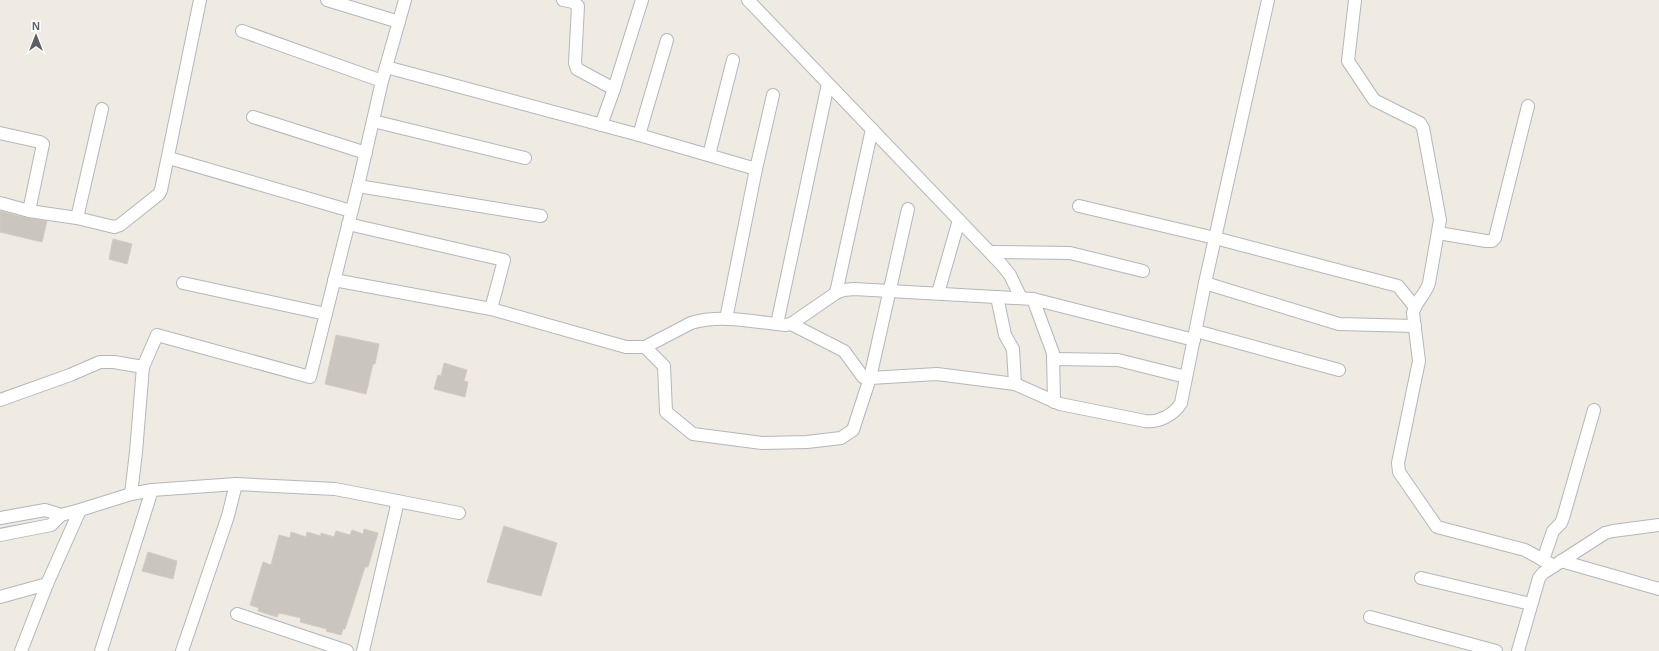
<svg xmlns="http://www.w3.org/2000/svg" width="1659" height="651" viewBox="0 0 1659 651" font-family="Arial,sans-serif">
	<rect width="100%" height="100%" fill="#efeae2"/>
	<!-- building -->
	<g fill="#cac5bf" stroke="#d4cbc0">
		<path d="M0 211 27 218 47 221 42 242 0 232Z"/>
		<path d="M113 239 132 244 127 264 109 259Z"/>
		<path d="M336 335 379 344 375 364H373L366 394 325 384Z"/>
		<path d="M444 363 467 370 464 381 468 382 465 397 434 389 438 375 441 376Z"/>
		<path d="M504 526 557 543 541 596 487 582Z"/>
		<path d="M364 529 378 533 368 567H365L345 629H343L341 635 326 631 327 629 300 622 301 618 279 613 277 617 258 611 259 608 250 605 263 562 271 565 279 535 290 538 291 532 306 537 307 532 321 536V533L334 537 336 531 350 535 352 530 363 534Z"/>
		<path d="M148 552 177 561 173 579 142 571Z"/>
	</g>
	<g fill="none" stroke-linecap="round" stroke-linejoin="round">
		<!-- street casing -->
		<g stroke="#b3b7bb" stroke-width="14">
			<g id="street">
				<path d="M327 0 399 22"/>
				<path d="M563 0 573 2 578 6 575 63 577 69 614 89"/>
				<path d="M748 0 1002 265 1010 275 1021 298"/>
				<path d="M1355 0 1348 61 1374 100 1420 123 1423 128 1440 220 1429 283C1426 294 1415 302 1413 313L1419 361 1398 463 1399 472 1437 527 1525 550 1554 566"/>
				<path d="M242 31 382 81"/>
				<path d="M386 67 639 135 756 169"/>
				<path d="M253 117 366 153"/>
				<path d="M373 121 525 158"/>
				<path d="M601 125 614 89 642 0"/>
				<path d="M0 133 40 142 43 144 29 211"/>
				<path d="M639 135 667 40"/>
				<path d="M709 155 733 60"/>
				<path d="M169 158 351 211"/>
				<path d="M358 186 382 81 405 0"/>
				<path d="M0 203 29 211 77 218 102 109"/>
				<path d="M1079 206 1215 238 1398 286 1415 307"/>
				<path d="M77 218 114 227 120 225 159 194 161 190 200 0"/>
				<path d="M1438 233 1486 241H1492L1495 238 1528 106"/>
				<path d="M990 252 1070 253 1143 271"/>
				<path d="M334 280 491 309 504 260 348 224"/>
				<path d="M183 283 326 314"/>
				<path d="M1205 283 1339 324 1415 326"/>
				<path d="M836 293 872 129"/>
				<path d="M938 293 959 220"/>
				<path d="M997 297 1005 335 1013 349 1015 384"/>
				<path d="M1033 299 1053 353 1054 402"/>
				<path d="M491 309 626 347H645L691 323C721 314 755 322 785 325L791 324 836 293 844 290 854 289 1033 299 1194 340"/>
				<path d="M726 319 756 169 773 95"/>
				<path d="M777 324 828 84"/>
				<path d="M791 324 844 351 863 377 870 378 937 374 1015 384 1060 404 1145 421C1158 423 1174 415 1181 403L1205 283 1268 0"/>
				<path d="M1196 331 1339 370"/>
				<path d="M645 347 664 366 666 412 693 434 762 443 807 442 841 438 853 430 870 378 908 209"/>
				<path d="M1053 359 1118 360 1186 377"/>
				<path d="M0 400 70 375 100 362H114L143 367"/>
				<path d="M131 494 136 452 143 367 157 335 310 377 358 186 541 216"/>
				<path d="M80 510 131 494 152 490 236 484 335 489 459 513"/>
				<path d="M0 518 45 510 61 515 80 510 47 584 21 651"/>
				<path d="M0 535 51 525 61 515"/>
				<path d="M1543 560 1553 531 1561 523 1563 518 1594 410"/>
				<path d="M1561 561 1659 589"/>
				<path d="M1421 578 1531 604"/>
				<path d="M0 597 47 584"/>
				<path d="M237 614 347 651"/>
				<path d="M1370 617 1496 651"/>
				<path d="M101 651 152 490"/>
				<path d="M182 651 228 516 236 484"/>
				<path d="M363 651 398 501"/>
				<path d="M1518 651 1539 578 1543 573 1605 533 1613 531 1659 525"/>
			</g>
		</g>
		<!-- street -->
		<use href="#street" stroke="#fff" stroke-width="12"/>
	</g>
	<!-- north arrow -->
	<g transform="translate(36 36)" stroke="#ffffff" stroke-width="3" paint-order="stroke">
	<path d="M0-3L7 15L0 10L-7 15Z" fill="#5a6065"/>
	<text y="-6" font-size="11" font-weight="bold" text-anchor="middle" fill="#5a6065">N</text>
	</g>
</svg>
